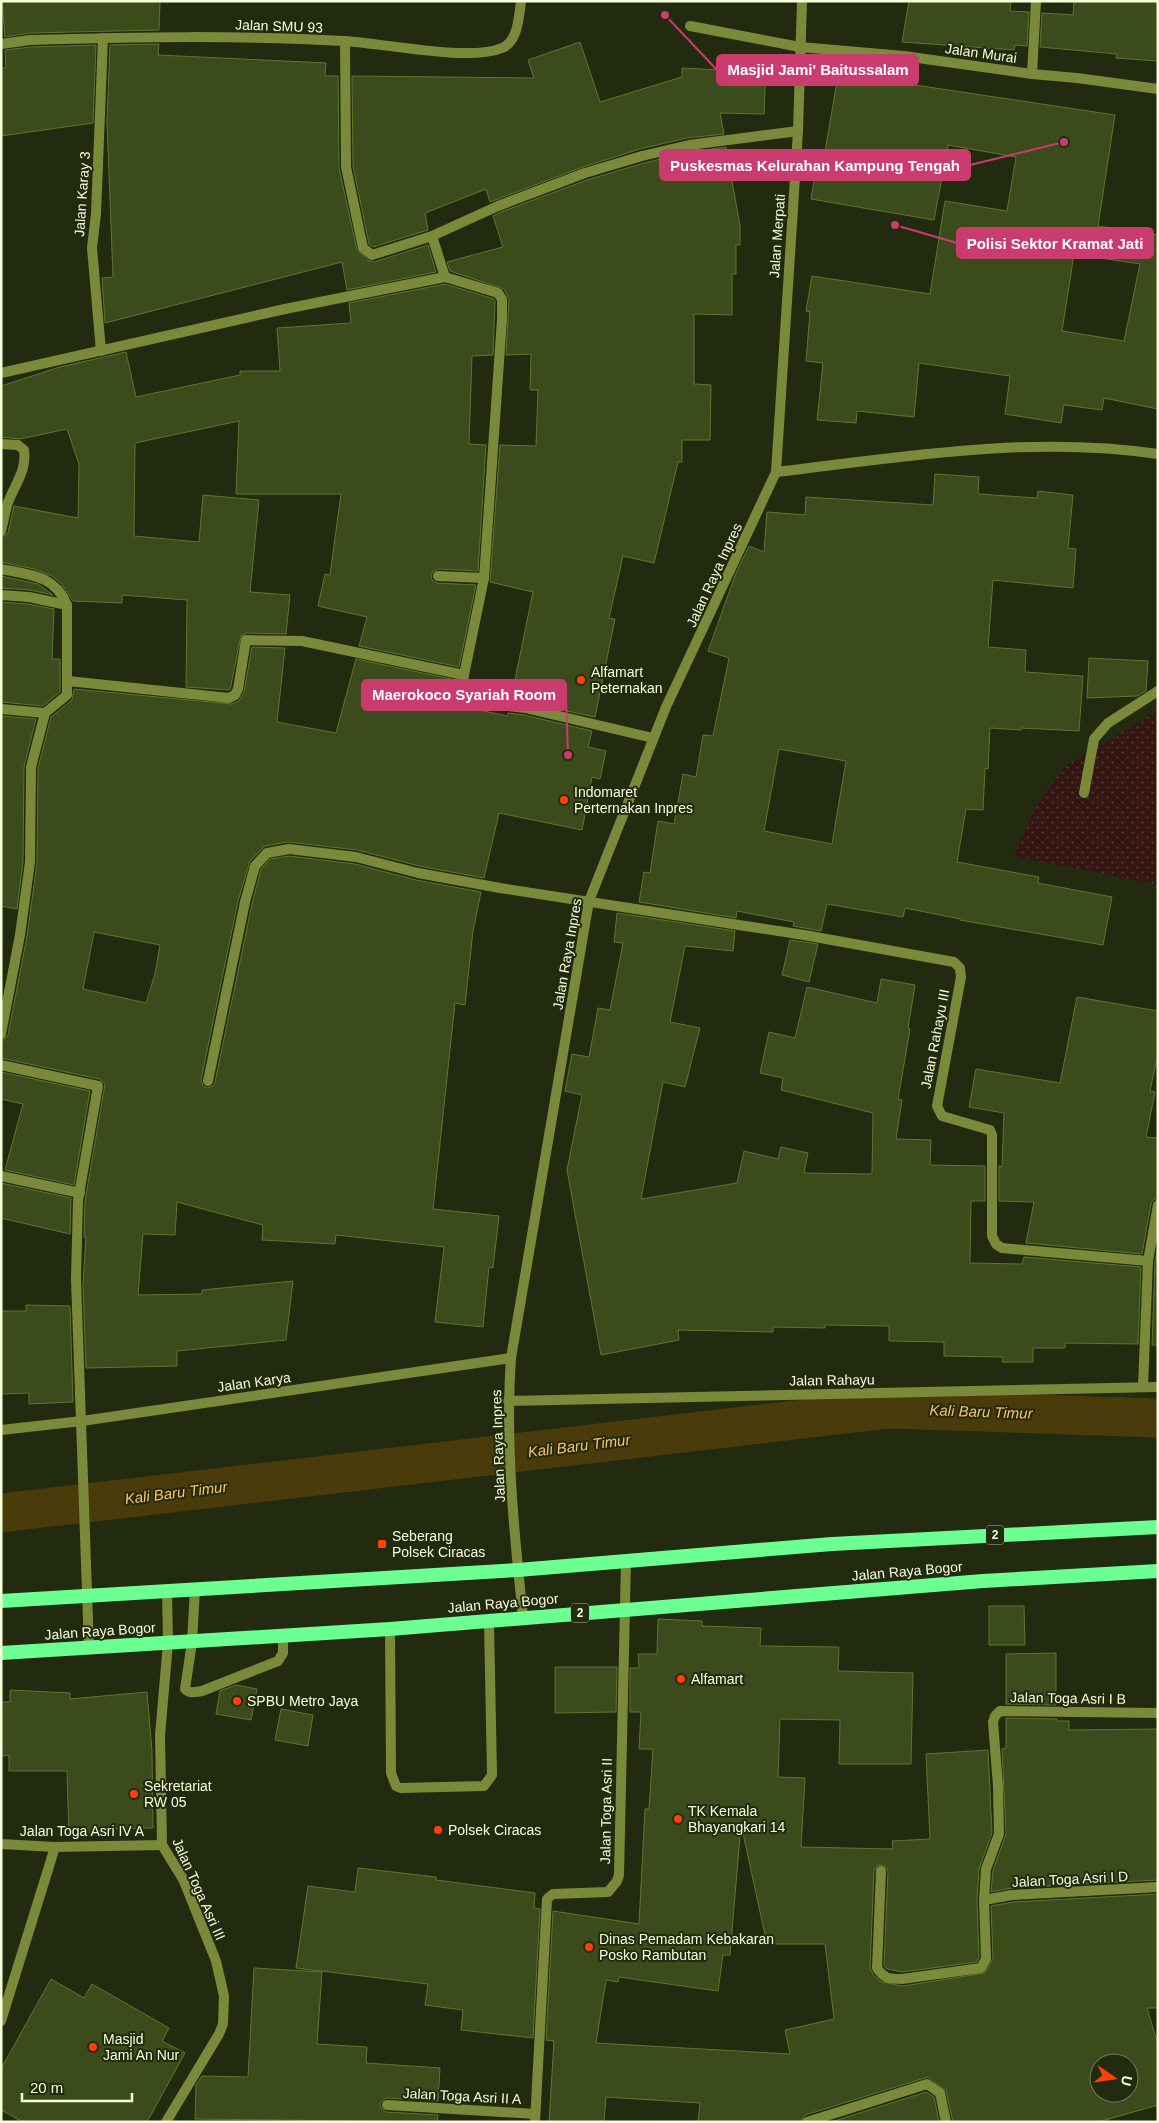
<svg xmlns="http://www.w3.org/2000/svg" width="1159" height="2123" viewBox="0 0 1159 2123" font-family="Helvetica,sans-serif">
	<defs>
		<pattern id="grass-dots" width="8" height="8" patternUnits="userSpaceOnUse" patternTransform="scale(1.25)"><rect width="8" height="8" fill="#341713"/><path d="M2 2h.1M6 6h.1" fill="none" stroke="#523a35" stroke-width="1.8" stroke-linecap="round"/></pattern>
	</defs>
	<rect width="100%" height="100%" fill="#222a10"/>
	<!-- grass -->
	<path fill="url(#grass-dots)" d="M1158 710V885L1014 856 1035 808 1064 767Z"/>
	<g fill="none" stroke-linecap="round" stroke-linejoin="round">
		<!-- canal -->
		<path stroke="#493b0a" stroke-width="39" d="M1 1513 889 1409 1158 1418"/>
	</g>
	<!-- building -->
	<g fill="#3b4b1c" stroke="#5e772e" fill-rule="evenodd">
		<path d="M2 1H160L159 30 30 33 5 37Z"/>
		<path d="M909 1H1011L1010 11 1029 12 1027 46 1015 45 1014 50 902 42Z"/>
		<path d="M1074 1H1158V61L1116 58 1117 54 1040 47 1042 13 1073 15Z"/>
		<path d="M580 42 600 102 682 77V68L721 70V67L766 68 764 114 720 113 724 134 687 138 640 149 583 167 490 202 486 189 425 213 428 230 373 247 369 244 353 166 352 76 534 78 528 60Z"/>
		<path d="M159 44 158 55 326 63 325 76H338L339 168 357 250 368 260 374 262 428 245 436 272 347 290 342 262 105 323 102 278 113 277 107 121 110 45Z"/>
		<path d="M96 45 93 123 1 136V68H6L5 50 31 47Z"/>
		<path d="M838 76 894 86 895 82 1115 115 1098 226 1158 235V409L1104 398 1102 410 1064 405 1061 423 1005 414 1010 376 919 363 914 417 857 411 856 423 817 420 823 363 806 361 810 312 806 311 812 276 930 294 945 201 1007 211 1016 157 948 145 934 220 811 199 818 156 824 157ZM1074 254 1140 264 1124 341 1062 331Z"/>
		<path d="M726 147 740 226V245H736V274H732V315L694 314V384L711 385 710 440H682V462H678L654 563 623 556 609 618 615 619 595 717 511 699 533 592 490 582 500 445 536 446 538 390H530L531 354 506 355 509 299 504 289 450 271 447 262 503 247 493 216 501 212 587 180 644 163 690 152Z"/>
		<path d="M445 284 494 299 495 301 493 355 472 356 469 444 486 445 478 571 438 569 433 572 431 575 432 580 437 583 476 585 459 667 359 646 367 617 318 606 325 574 330 575 341 494H236L239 421 135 443 134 536 199 542 203 495 259 500 250 592 290 595 286 634 246 633 241 636 230 690 186 687 187 600 122 595V603L73 601 61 583 52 576 34 569 1 562V538L8 533 14 506 78 518 79 464 67 429 20 439 1 437V386L60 367 126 352 136 397 240 375V371H280L277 328 351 323 349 303Z"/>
		<path d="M935 474 979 477 978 494 1037 498 1038 491 1073 495 1068 548 1076 549 1073 588 993 580 988 647 1026 650 1025 672 1083 676 1079 731 1021 728V730L990 728 988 769 985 768 983 810 966 809 957 862 1039 877 1038 883 1112 897 1103 945 960 920V919L905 908 903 917 827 904 821 931 793 926 794 922 737 911 736 918 639 902 644 872 650 873 658 821 674 824 683 774 696 777 703 735 713 736 729 658 708 651 736 573 749 546 764 552 767 512 805 515 806 497 933 505ZM779 749 846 761 832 844 764 831Z"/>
		<path d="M1 576 38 584 53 595 30 590 1 588Z"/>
		<path d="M1 602 28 604 54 609 52 659H60V692L43 706 1 702Z"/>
		<path d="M252 647 285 648 277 722 336 733 356 659 456 680 451 704 507 716 508 713 524 715 592 731 588 747 606 751 600 779 592 777 582 830 499 813 484 878 419 866 357 850 288 842 265 846 250 861 238 901 201 1080 203 1086 207 1088 213 1086 215 1082 252 904 261 869 270 859 289 856 355 864 416 880 481 892 473 931 465 1005 455 1003 433 1209 499 1216 493 1268 489 1267 483 1327 435 1322 444 1247 336 1235 335 1244 262 1240 263 1225 177 1202 175 1235 143 1234 138 1295 202 1294V1290L293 1281 286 1340 177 1351V1366L86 1368 83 1285 86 1237H84L85 1201 105 1084 99 1079 1 1058V1047L3 1040 8 1035 27 936 37 863 38 768 51 717 72 700 74 689 232 704 239 701 244 692ZM94 932 160 945 155 974 146 1003 83 989Z"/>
		<path d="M1089 658 1148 661 1146 691 1137 696 1087 698Z"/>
		<path d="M1 716 36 719 24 767 23 862 17 909 1 906Z"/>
		<path d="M617 913 735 931 733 951 685 946 670 1022 700 1028 685 1087 663 1082 641 1199 737 1183 744 1151 778 1159 781 1147 808 1153 804 1173 872 1174 873 1113 781 1090 783 1078 760 1073 769 1032 795 1038 807 987 877 1003 881 979 915 985 908 1028 910 1029 898 1099 902 1100 896 1139 931 1140 930 1165 985 1166V1201H971L970 1263 1022 1264 1024 1257 1141 1267 1138 1344 1065 1343V1348H1033V1362H1002L1003 1357 944 1356V1342L889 1341V1326L825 1325V1328L773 1327V1332L678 1330 679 1340 601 1355 567 1170 582 1095 565 1091 572 1054 589 1057 598 1008 610 1010 623 943 614 942Z"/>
		<path d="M790 940 818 944 809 982 782 975Z"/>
		<path d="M1077 997 1158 1011V1054L1150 1091 1155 1092 1146 1137 1158 1138V1198L1153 1200 1151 1204 1142 1254 1026 1243 1034 1202 999 1201V1166L1002 1167 1004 1113 969 1107 976 1069 1060 1083Z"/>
		<path d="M1 1072 90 1091 74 1185 5 1170 23 1104 1 1099Z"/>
		<path d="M1 1183 71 1198 70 1234 1 1218Z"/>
		<path d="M1158 1246V1345H1152L1155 1262Z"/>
		<path d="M26 1305 70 1306 73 1402 29 1404V1393L1 1394V1311H26Z"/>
		<path d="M989 1606H1024L1025 1645H989Z"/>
		<path d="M658 1619 702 1621V1626L761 1628 760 1646 839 1647 838 1671 913 1673 911 1764H839L840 1720 780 1719 778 1777 805 1778 801 1847 893 1849 892 1841 930 1839 926 1754 988 1750 992 1833 979 1869 977 1900 979 1957 977 1962 902 1972 887 1969 884 1966 888 1871 885 1866 878 1865 874 1871 870 1968 874 1976 882 1982 903 1986 985 1973 993 1959 991 1906 1013 1902 1158 1894V2008H1147L1158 2045V2105L1098 2122H953L946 2091 928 2077 805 2115 800 2122H698L700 2103 606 2097 604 2122H549L554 2041 546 2040 553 1911 639 1924 645 1809H649L653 1749H639L641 1712H630V1668H639L638 1654H657ZM741 1824 767 1944H825L834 2019 785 2030 790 2054 596 2043 606 1980 618 1982 619 1977 718 1991 723 1955H730ZM1099 2063H1129V2093H1099Z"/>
		<path d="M1056 1653V1705L1006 1704V1654Z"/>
		<path d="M555 1667H617L616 1712 555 1713Z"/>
		<path d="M236 1685 257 1689 251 1720 216 1714 220 1691Z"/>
		<path d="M10 1690 70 1693V1699L147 1692 152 1751 153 1828 105 1829V1833L69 1835 67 1771H9V1755L1 1756V1702H10Z"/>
		<path d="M281 1709 313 1715 308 1746 275 1740Z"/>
		<path d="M1006 1718 1057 1719V1721H1069V1730L1158 1729V1880L1012 1888 991 1892 993 1870 1006 1834 1002 1749 1006 1748Z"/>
		<path d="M358 1868 436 1877V1880L535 1893 534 1908 540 1909 533 2038 461 2030 463 2010 425 2005 428 1984 296 1968 308 1886 355 1892Z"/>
		<path d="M254 1968 322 1972 317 2044 367 2047 366 2063 440 2068 438 2101 387 2098 384 2099 380 2104 381 2108 386 2112 438 2115 437 2122 195 2119 196 2085 202 2076 248 2077Z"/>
		<path d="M51 1979 84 1998 92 1984 169 2028 162 2041 185 2053 147 2122H23L1 2110V2069Z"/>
		<path d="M926 2092 934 2097 939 2122H831Z"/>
	</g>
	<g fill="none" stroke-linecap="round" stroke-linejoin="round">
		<!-- service -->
		<g stroke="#7b893b" stroke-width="10">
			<path d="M690 26 800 47"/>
			<path d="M1084 793 1094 739 1108 723 1158 691"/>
			<path d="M195 1589 192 1642 185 1689C190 1694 195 1692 202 1691L278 1661 283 1653V1635"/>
			<path d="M390 1629 391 1773 396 1786 401 1788 484 1786 492 1775 489 1621"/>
		</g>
		<!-- minor -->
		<g stroke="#7b893b" stroke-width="10">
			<path d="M345 41 346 167 363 248 372 255 432 236 498 206 585 173 642 156 689 145 798 131"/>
			<path d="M1 44 30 40C135 37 240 35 344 41 383 43 469 62 502 48 518 42 519 16 521 1"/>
			<path d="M800 47 904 56 1032 74 1077 78 1158 89"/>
			<path d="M1032 74 1036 1"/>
			<path d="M432 236 445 277"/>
			<path d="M101 351 92 248 96 214 103 38"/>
			<path d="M1 373 285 309 445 277 498 293 502 299V319L484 578 438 576"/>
			<path d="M1 444 18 445 24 450C27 469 16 483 9 500 5 509 4 521 1 531"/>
			<path d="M776 472 798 131 802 1"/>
			<path d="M1 569C30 575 55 575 67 605V695L45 713 31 767 30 862 20 935 1 1034"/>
			<path d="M1 595 29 597 67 605"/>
			<path d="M464 675 484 578"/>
			<path d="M68 681 229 698 235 695 238 689 246 640 302 641 464 675 460 696 462 700 525 708 653 738"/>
			<path d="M1 709 45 713"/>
			<path d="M1 1065 98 1086 78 1200 76 1279 89 1649"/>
			<path d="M208 1081 245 902 255 866 267 853 289 849 356 857 418 873 500 888 804 935 954 962 960 968 961 977 937 1106 942 1116 990 1130 992 1135V1236L996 1244 1002 1248 1148 1261 1158 1205"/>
			<path d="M1 1176 80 1193"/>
			<path d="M1143 1386 1148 1261"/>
			<path d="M508 1401 1158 1387"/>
			<path d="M1 1430 82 1421 511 1358"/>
			<path d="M1 1844 55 1847 162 1845"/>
			<path d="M881 1871 877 1968C884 1979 890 1979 902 1979L981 1968 986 1959 984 1900 986 1869 999 1834 998 1786 993 1722 995 1716 1000 1711 1158 1713"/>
			<path d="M984 1900 1012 1895 1158 1887"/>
			<path d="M1 2021 55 1847"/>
			<path d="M387 2105 535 2114"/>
			<path d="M166 2122 219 2034 223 2024 224 1996 216 1961 183 1879 162 1845 160 1735 168 1643 167 1591"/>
			<path d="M535 2122 547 1899 553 1894 608 1892 617 1881 619 1875 626 1561"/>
			<path d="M807 2122 927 2084 940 2093 946 2122"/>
		</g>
		<!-- tertiary -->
		<path stroke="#7b893b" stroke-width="10" d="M523 1617C514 1532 505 1444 511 1358L589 901 666 707 776 472C902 457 1031 435 1158 454"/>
		<!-- trunk -->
		<g stroke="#6cff92" stroke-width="14">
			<path d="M1 1601 518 1570 832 1544 1158 1527"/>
			<path d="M1 1653 390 1629 983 1581 1158 1571"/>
		</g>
	</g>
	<!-- markers -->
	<g fill="#ff4105" stroke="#222a10" stroke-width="2">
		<circle cx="581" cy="680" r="5"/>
		<circle cx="564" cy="800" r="5"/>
		<rect x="377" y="1539" width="10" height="10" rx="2.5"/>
		<circle cx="681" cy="1679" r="5"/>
		<circle cx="237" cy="1701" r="5"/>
		<circle cx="134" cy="1794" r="5"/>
		<circle cx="678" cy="1819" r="5"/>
		<circle cx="438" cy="1830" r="5"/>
		<circle cx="589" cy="1947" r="5"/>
		<circle cx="93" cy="2047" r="5"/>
	</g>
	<g text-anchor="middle" stroke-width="4" stroke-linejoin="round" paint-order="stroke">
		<!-- shield labels -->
		<g fill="#222a10" stroke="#b6bf9d" stroke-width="1">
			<rect x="986" y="1525.5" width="18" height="19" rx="4"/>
			<rect x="571" y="1603.5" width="18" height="19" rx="4"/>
		</g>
		<g font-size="12" font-weight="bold" fill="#f5ffd9">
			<text x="995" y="1539">2</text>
			<text x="580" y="1617">2</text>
		</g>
		<!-- street labels -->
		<g font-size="14" fill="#f5ffd9" stroke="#222a10">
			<text transform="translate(279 26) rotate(2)" y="5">Jalan SMU 93</text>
			<text transform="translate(981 53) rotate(8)" y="5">Jalan Murai</text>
			<text transform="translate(82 194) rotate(-86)" y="5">Jalan Karay 3</text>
			<text transform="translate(777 236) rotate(-86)" y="5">Jalan Merpati</text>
			<text transform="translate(714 575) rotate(-65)" y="5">Jalan Raya Inpres</text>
			<text transform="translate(567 954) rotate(-80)" y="5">Jalan Raya Inpres</text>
			<text transform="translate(935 1039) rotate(-79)" y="5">Jalan Rahayu III</text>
			<text transform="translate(832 1380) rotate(-1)" y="5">Jalan Rahayu</text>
			<text transform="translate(254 1382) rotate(-8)" y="5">Jalan Karya</text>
			<text transform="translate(498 1446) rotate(-92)" y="5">Jalan Raya Inpres</text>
			<text transform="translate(907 1571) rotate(-5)" y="5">Jalan Raya Bogor</text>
			<text transform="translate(503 1603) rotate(-5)" y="5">Jalan Raya Bogor</text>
			<text transform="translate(100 1631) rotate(-4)" y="5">Jalan Raya Bogor</text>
			<text transform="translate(1068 1698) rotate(1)" y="5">Jalan Toga Asri I B</text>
			<text transform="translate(606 1811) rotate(-89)" y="5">Jalan Toga Asri II</text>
			<text x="82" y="1836">Jalan Toga Asri IV A</text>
			<text transform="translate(1070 1879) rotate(-3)" y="5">Jalan Toga Asri I D</text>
			<text transform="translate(199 1889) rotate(66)" y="5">Jalan Toga Asri III</text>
			<text transform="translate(462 2096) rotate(3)" y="5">Jalan Toga Asri II A</text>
		</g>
		<!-- poi labels -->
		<g font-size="14" fill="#f5ffd9" stroke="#222a10" text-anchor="start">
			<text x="591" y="677">Alfamart<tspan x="591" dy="16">Peternakan</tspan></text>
			<text x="574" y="797">Indomaret<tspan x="574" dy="16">Perternakan Inpres</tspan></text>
			<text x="392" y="1541">Seberang<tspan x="392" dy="16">Polsek Ciracas</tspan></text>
			<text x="691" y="1684">Alfamart</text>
			<text x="247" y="1706">SPBU Metro Jaya</text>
			<text x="144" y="1791">Sekretariat<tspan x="144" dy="16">RW 05</tspan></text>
			<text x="688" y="1816">TK Kemala<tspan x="688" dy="16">Bhayangkari 14</tspan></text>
			<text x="448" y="1835">Polsek Ciracas</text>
			<text x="599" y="1944">Dinas Pemadam Kebakaran<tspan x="599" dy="16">Posko Rambutan</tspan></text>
			<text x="103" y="2044">Masjid<tspan x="103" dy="16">Jami An Nur</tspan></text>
		</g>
		<!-- water labels -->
		<g font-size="15" font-style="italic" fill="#ffc367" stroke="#222a10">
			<text transform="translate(981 1412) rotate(2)" y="5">Kali Baru Timur</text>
			<text transform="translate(579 1446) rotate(-7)" y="5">Kali Baru Timur</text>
			<text transform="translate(176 1493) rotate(-7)" y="5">Kali Baru Timur</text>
		</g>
	</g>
	<!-- callouts -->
	<path fill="none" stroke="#ca3b6e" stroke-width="2" d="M665 15L717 70M1064 142L970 165M895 225L957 243M568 755L566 695"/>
	<g fill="#ca3b6e" stroke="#222a10" stroke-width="2">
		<circle cx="665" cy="15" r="5"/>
		<circle cx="1064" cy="142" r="5"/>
		<circle cx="895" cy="225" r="5"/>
		<circle cx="568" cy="755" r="5"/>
	</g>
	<g fill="#ca3b6e" stroke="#ca3b6e" stroke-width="2">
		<rect x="717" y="55" width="201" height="30" rx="5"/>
		<rect x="660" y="150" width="310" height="30" rx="5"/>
		<rect x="957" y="228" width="196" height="30" rx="5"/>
		<rect x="362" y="680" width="204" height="30" rx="5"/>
	</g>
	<g font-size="15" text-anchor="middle" font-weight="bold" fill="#fff">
		<text x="818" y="75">Masjid Jami' Baitussalam</text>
		<text x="815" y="171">Puskesmas Kelurahan Kampung Tengah</text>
		<text x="1055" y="249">Polisi Sektor Kramat Jati</text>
		<text x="464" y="700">Maerokoco Syariah Room</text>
	</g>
	<!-- border -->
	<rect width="1159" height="2123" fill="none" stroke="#f5ffd9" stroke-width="5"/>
	<!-- north arrow -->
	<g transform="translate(1114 2078) rotate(103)"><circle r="24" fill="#222a10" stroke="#767f60"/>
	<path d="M0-4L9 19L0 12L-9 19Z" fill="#ff4105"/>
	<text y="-8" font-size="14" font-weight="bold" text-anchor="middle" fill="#f5ffd9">U</text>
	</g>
	<!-- scale -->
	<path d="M22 2093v8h110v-8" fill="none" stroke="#f5ffd9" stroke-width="2.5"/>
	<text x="30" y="2093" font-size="15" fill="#f5ffd9" stroke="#222a10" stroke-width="4" paint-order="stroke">20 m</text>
</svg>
